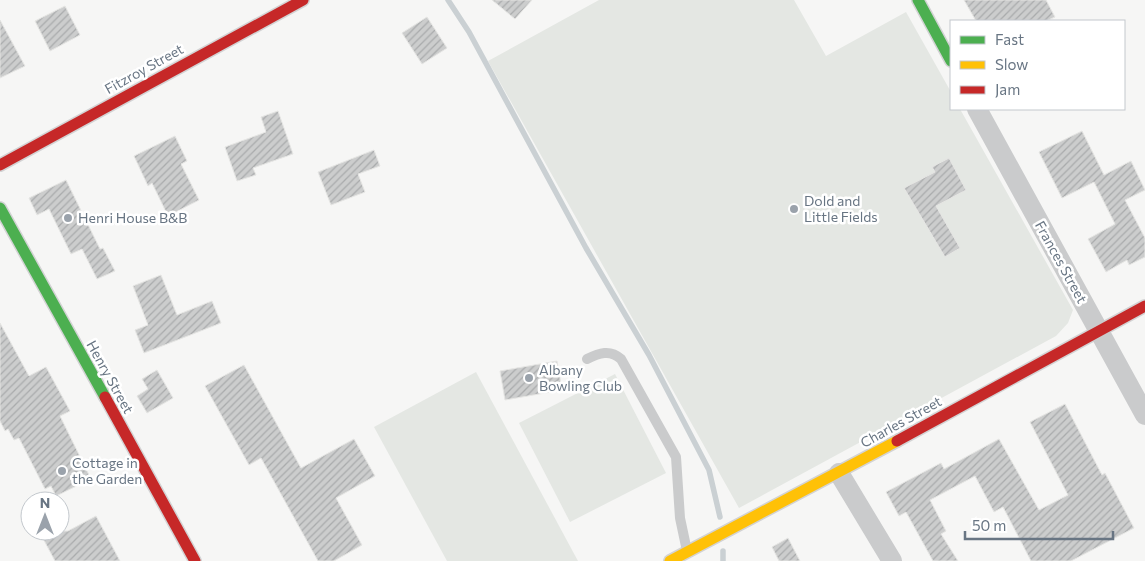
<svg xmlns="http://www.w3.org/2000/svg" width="1145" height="561" viewBox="0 0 1145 561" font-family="Commissioner,sans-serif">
	<defs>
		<pattern id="building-hatch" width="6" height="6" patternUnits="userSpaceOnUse" patternTransform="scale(1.25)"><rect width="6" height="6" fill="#cccdcd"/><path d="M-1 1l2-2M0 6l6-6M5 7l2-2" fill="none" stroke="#a9abac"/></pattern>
	</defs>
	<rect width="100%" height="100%" fill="#f6f6f5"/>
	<!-- pitch -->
	<g fill="#e4e7e3">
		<path d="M599 0H794L826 56 906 12 951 92V109H960L1073 310 1068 323 1056 336 739 508 488 61Z"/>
		<path d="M476 372 578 561H447L374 427Z"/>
		<path d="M615 374 666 473 570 522 519 423Z"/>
	</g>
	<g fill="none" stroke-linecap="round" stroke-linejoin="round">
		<!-- stream -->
		<g stroke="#cad0d3" stroke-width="5.5">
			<path d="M448 0 469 32 586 248 649 355 709 470 720 517"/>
			<path d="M723 551V561"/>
		</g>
	</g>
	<!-- building -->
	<g fill="url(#building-hatch)" stroke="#e6e6e4">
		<path d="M492 0H532L515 19Z"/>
		<path d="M964 0H1046L1055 17 1046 21H976Z"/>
		<path d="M65 6 80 35 50 51 35 21Z"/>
		<path d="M427 17 447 48 422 64 402 33Z"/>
		<path d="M0 20 25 66 0 78Z"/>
		<path d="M278 111 293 154 253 168 256 175 237 181 225 147 266 132 261 117Z"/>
		<path d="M1082 131 1104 175 1131 161 1145 190 1125 200 1145 238V257L1129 265 1127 260 1106 272 1088 239 1115 224 1094 182 1062 198 1039 152Z"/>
		<path d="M175 136 187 161 181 164 199 200 168 216 152 183 148 186 134 156Z"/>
		<path d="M374 150 380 166 358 174 365 192 331 205 318 172Z"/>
		<path d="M949 158 966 190 936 206 960 248 945 257 904 188 935 172 932 167Z"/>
		<path d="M66 180 100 249 103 248 115 271 97 279 82 249 71 254 49 209 37 215 29 198Z"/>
		<path d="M161 275 177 315 212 301 221 323 144 353 135 330 148 325 133 286Z"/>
		<path d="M0 323 29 376 46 367 70 411 60 416 91 479 56 496 51 486 45 489 19 438 14 440 8 429 5 431 0 421Z"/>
		<path d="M557 361 562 390 505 400 500 371Z"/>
		<path d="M244 365 301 468 354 439 375 476 336 498 362 545 334 561H318L261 458 249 465 205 386Z"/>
		<path d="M157 370 173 398 147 413 137 396 148 389 142 379Z"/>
		<path d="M1065 404 1102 475 1105 473 1134 528 1071 561H1031L1003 507 994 512 975 476 930 500 946 531 941 534 958 561H933L906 512 899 516 886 492 941 463 944 469 999 439 1039 510 1068 495 1030 422Z"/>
		<path d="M96 516 120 561H55L39 531H68Z"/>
		<path d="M788 538 800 561H779L772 547Z"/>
	</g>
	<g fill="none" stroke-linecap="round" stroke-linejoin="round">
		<!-- fast casing -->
		<g stroke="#d3d3d4" stroke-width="14">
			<g id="fast">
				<path d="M918 0 951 61"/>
				<path d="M0 208 105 397"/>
			</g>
		</g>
		<!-- slow casing -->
		<g stroke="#d3d3d4" stroke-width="14">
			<path id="slow" d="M670 561 897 441"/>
		</g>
		<!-- jam casing -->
		<g stroke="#d3d3d4" stroke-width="14">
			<g id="jam">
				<path d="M0 165 303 0"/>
				<path d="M105 397 195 561"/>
				<path d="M897 441 1145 306"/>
			</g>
		</g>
		<!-- lane -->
		<path stroke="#cacbcc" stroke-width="10" d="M587 359C599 353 610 349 621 359L676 457 680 518 687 551"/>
		<!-- street -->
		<g stroke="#cacbcc" stroke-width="20">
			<path d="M977 109 1145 415"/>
			<path d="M839 473 892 561"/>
		</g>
		<!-- fast -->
		<use href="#fast" stroke="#4caf50" stroke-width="11"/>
		<!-- slow -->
		<use href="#slow" stroke="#ffc107" stroke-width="11"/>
		<!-- jam -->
		<use href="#jam" stroke="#c62828" stroke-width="11"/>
	</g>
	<!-- markers -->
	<g fill="#9aa2ab" stroke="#fff" stroke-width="2">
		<circle cx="794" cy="209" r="5"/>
		<circle cx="68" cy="218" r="5"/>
		<circle cx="529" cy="378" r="5"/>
		<circle cx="62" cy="471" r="5"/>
	</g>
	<g text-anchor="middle" stroke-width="5" stroke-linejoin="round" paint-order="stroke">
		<!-- street labels -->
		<g font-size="14" fill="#687583" stroke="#fff">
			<text transform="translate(144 69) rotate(-29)" y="5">Fitzroy Street</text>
			<text transform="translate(1061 262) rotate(61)" y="5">Frances Street</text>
			<text transform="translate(110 377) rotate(61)" y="5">Henry Street</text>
			<text transform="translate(901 422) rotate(-29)" y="5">Charles Street</text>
		</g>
		<!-- poi labels -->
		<g font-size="14" fill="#687583" stroke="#fff" text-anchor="start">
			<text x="804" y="206">Dold and<tspan x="804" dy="16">Little Fields</tspan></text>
			<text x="78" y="223">Henri House B&amp;B</text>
			<text x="539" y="375">Albany<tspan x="539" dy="16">Bowling Club</tspan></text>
			<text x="72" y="468">Cottage in<tspan x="72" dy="16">the Garden</tspan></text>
		</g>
	</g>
	<!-- legend -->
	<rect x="950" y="20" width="175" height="90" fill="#ffffff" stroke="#c3c8cd"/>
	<rect x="960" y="36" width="25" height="8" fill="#4caf50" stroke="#c3c8cd"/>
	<text x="995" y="45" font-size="15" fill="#687583">Fast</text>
	<rect x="960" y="61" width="25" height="8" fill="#ffc107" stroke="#c3c8cd"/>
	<text x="995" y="70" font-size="15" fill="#687583">Slow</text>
	<rect x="960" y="86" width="25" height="8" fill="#c62828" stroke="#c3c8cd"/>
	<text x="995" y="95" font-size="15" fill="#687583">Jam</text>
	<!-- north arrow -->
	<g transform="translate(45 516)"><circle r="24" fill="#ffffff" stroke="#c3c8cd"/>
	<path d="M0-4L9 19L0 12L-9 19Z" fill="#9aa2ab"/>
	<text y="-8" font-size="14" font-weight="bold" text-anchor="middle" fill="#687583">N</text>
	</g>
	<!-- scale -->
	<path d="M965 531v8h148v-8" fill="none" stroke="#687583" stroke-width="2.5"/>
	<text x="972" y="531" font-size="15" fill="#687583" stroke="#ffffff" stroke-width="4" paint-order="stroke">50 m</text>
</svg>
